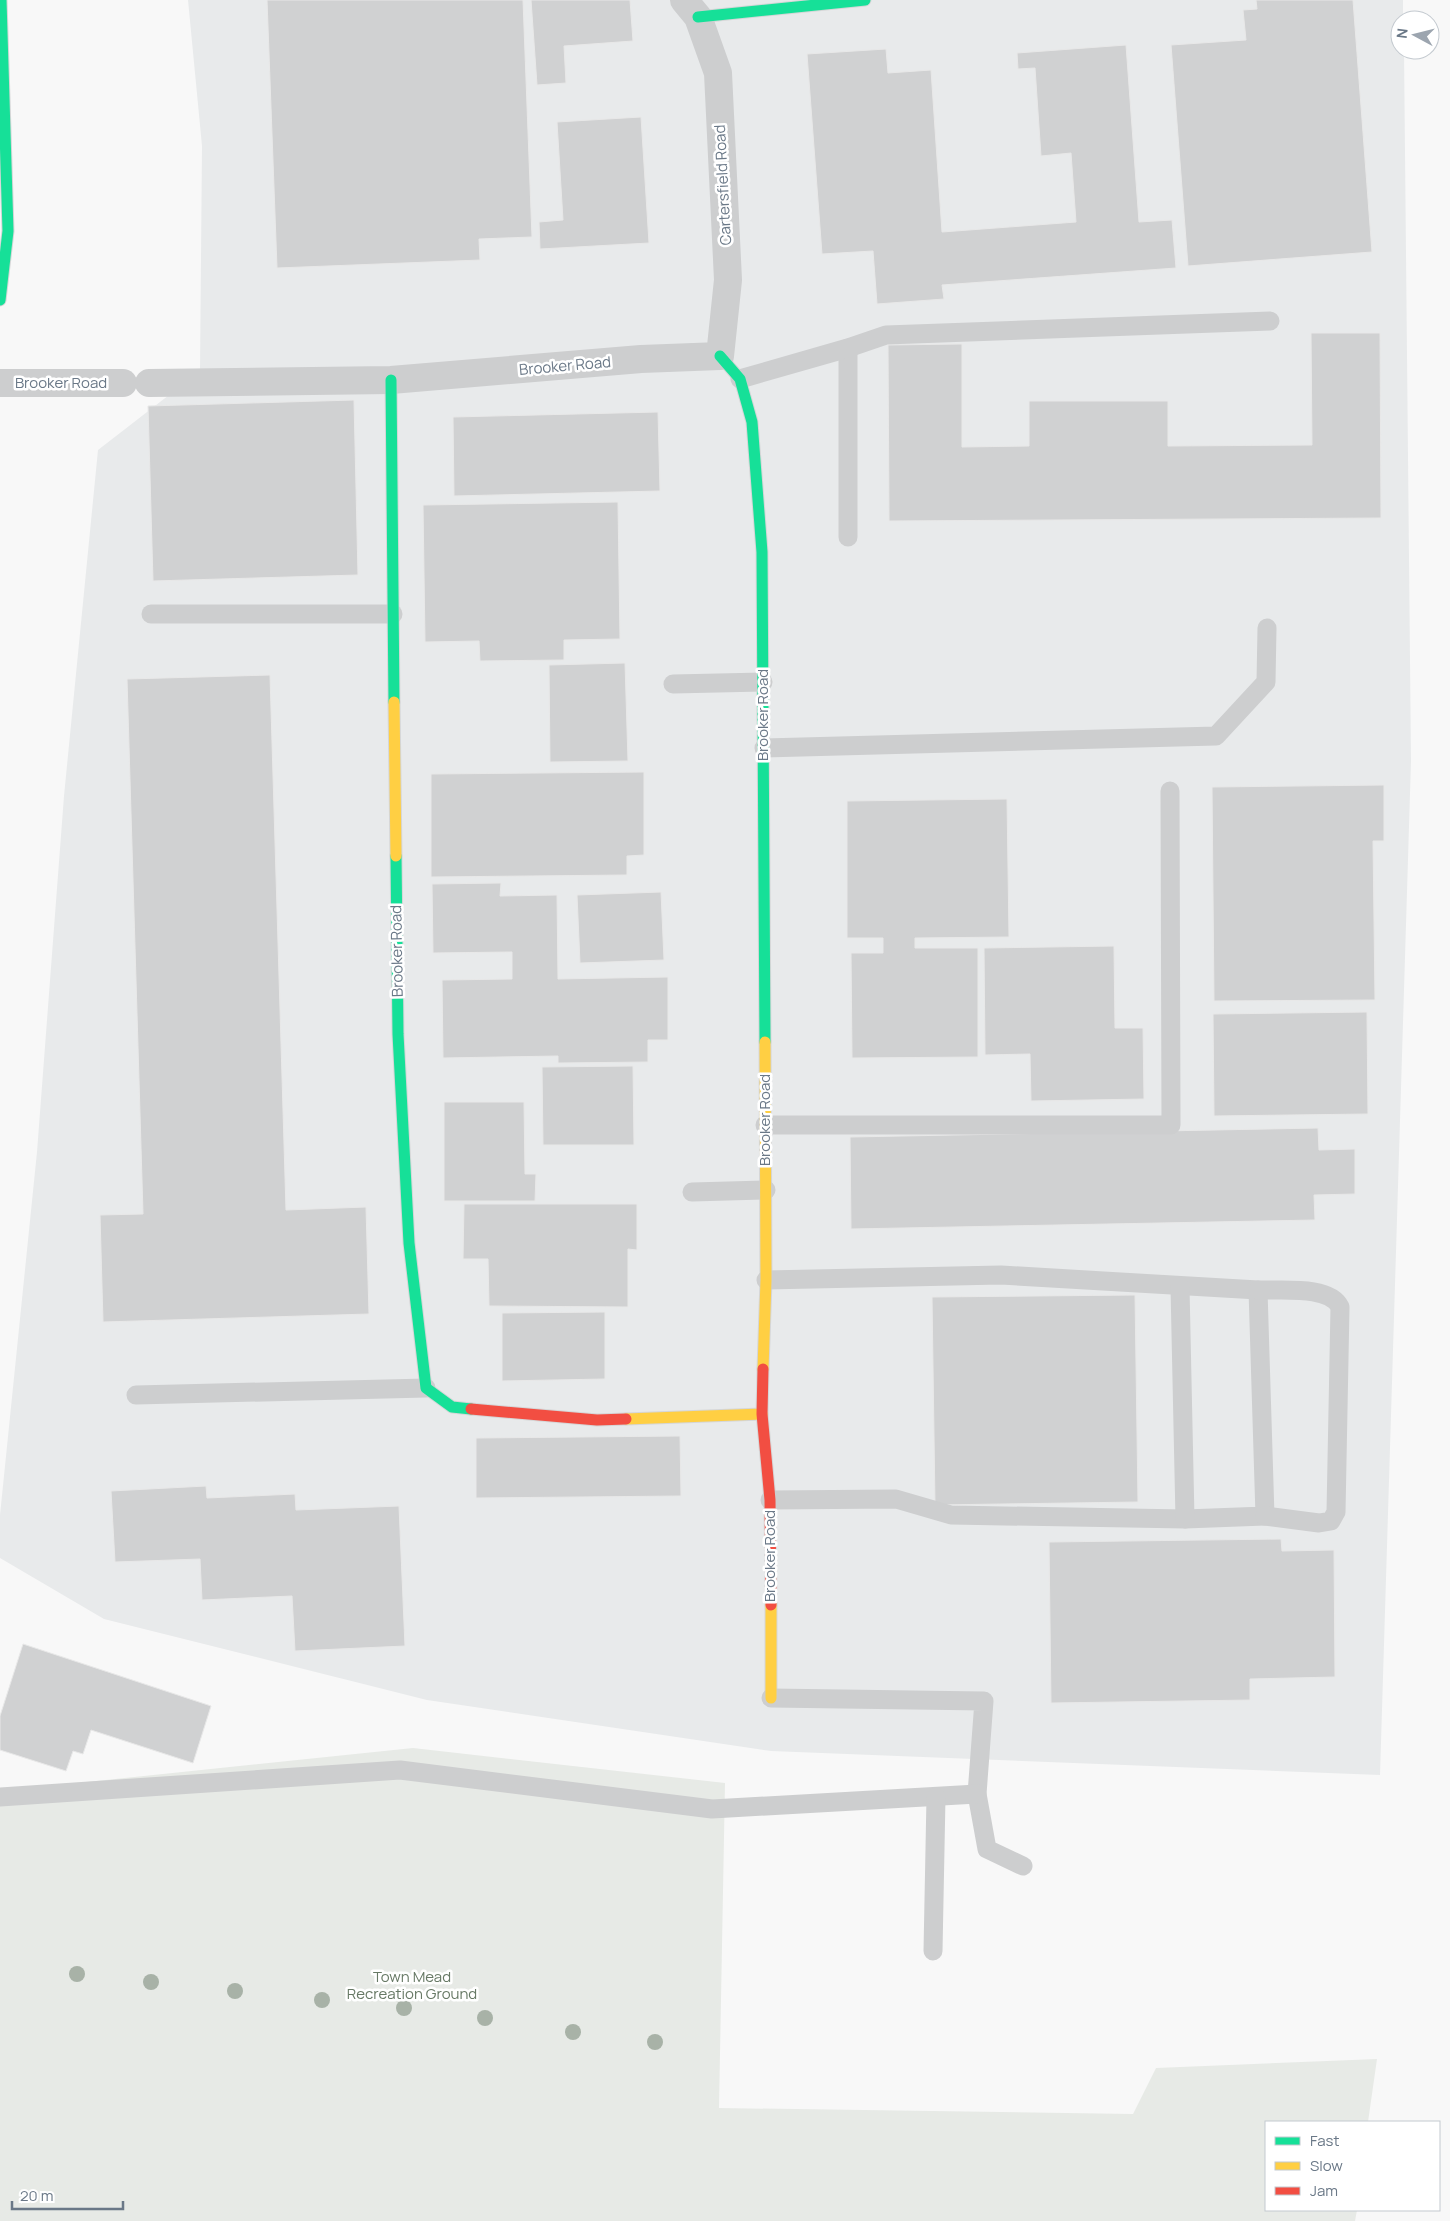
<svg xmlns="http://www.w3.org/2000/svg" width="1450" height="2221" viewBox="0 0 1450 2221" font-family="Manrope,sans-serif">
	<rect width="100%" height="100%" fill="#f8f8f8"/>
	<!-- built -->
	<path fill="#e8eaeb" d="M188 0H1403V20H1400V50H1404L1411 761 1380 1775 771 1751 427 1700 104 1619 0 1558V1515L37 1152 64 796 98 450 200 371 202 146Z"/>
	<!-- green -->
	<path fill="#e7eae6" d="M413 1748 725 1783 719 2108 1133 2114 1156 2068 1377 2059 1368 2122H1266V2210H1357L1355 2221H0V1791Z"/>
	<!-- building -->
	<g fill="#d0d1d2" stroke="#e8e8e8">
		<path d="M267 0H523L532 237 479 239 480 260 277 268Z"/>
		<path d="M531 0H630L633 41 564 46 566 83 537 85Z"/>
		<path d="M1256 0H1353L1372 252 1188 266 1171 45 1246 40 1243 10 1257 9Z"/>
		<path d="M1126 45 1139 222 1172 220 1176 268 942 285 944 299 877 304 873 251 822 254 807 54 886 49 888 73 931 70 942 232 1076 222 1071 153 1041 156 1035 68 1018 69 1017 53Z"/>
		<path d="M641 117 649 243 540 249 539 222 563 220 557 122Z"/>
		<path d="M1311 333H1380L1381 518 889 521 888 345 962 344V447L1029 446V401H1168V446L1312 445Z"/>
		<path d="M354 400 358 575 153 581 148 406Z"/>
		<path d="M658 412 660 491 454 496 453 417Z"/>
		<path d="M618 502 620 639 564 640V660L480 661 479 641 425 642 423 505Z"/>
		<path d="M625 663 628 761 550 762 549 665Z"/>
		<path d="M270 675 286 1210 366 1207 369 1314 103 1322 100 1215 143 1214 127 679Z"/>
		<path d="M644 772V855L627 856V875L431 877V774Z"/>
		<path d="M1384 785V841H1373L1375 1000 1214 1001 1212 787Z"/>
		<path d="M1007 799 1009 937 915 938V948H978V1057L852 1058 851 953H883V938H847V801Z"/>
		<path d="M501 883 500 896 557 895 558 979 668 977V1040H648V1062L558 1063V1056L443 1058 442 980 512 979V952L433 953 432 884Z"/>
		<path d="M661 892 664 960 580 963 577 895Z"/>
		<path d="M1114 946 1115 1028H1143L1144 1099 1031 1101 1030 1054 985 1055 984 948Z"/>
		<path d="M1367 1012 1368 1114 1214 1116 1213 1014Z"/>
		<path d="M633 1066 634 1145H543L542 1067Z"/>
		<path d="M444 1102H524L525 1174H536L535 1201H444Z"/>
		<path d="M1318 1128 1319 1150 1355 1149V1194L1314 1195 1315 1220 851 1229 850 1137Z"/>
		<path d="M464 1204H637V1250L628 1249V1307L489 1306 488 1259H463Z"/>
		<path d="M1135 1295 1138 1502 935 1505 932 1297Z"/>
		<path d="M605 1312V1379L502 1381V1313Z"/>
		<path d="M680 1436 681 1496 476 1498V1438Z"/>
		<path d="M206 1486 207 1498 295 1494 296 1510 399 1506 405 1646 295 1651 292 1596 202 1600 200 1559 115 1562 111 1491Z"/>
		<path d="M1281 1539 1282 1551 1334 1550 1335 1677 1250 1679V1700L1051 1703 1049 1542Z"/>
		<path d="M23 1644 211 1706 193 1763 91 1730 83 1754 73 1751 66 1771 0 1750V1716Z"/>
	</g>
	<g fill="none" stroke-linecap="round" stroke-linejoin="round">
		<!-- fast casing -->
		<g stroke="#d5d6d7" stroke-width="13">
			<g id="fast">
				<path d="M698 17 865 0"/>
				<path d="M0 300 8 231 1 0"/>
				<path d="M720 356 740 379 752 422 762 552 765 1042"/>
				<path d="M391 380 394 702"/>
				<path d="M396 856 398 1034 409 1243 426 1388 452 1407 471 1409"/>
			</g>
		</g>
		<!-- slow casing -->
		<g stroke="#d5d6d7" stroke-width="13">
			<g id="slow">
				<path d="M394 702 396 856"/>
				<path d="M763 1369 766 1280 765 1042"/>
				<path d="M626 1419 762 1414"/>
				<path d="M771 1605V1698"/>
			</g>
		</g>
		<!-- jam casing -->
		<g stroke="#d5d6d7" stroke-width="13">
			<g id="jam">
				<path d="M763 1369 762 1414 770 1500 771 1605"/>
				<path d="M471 1409 597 1420 626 1419"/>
			</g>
		</g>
		<!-- lane -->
		<g stroke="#cdcecf" stroke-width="19">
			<path d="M848 348V537"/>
			<path d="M740 379 848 348 886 335 1270 321"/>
			<path d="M151 614H393"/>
			<path d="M673 684 763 682"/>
			<path d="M764 748 1216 736 1266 682 1267 628"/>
			<path d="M765 1125H1171L1170 791"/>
			<path d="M692 1192 766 1190"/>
			<path d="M766 1280 1001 1275 1258 1290 1265 1516 1185 1519 951 1515 896 1499 770 1500"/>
			<path d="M1180 1287 1185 1519"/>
			<path d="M1258 1290C1281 1291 1330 1285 1340 1307L1336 1512 1331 1521 1319 1523 1265 1516"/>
			<path d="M136 1395 426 1388"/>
			<path d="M771 1698 984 1701 977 1794 987 1849 1023 1866"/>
			<path d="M0 1797 400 1770 712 1809 977 1794"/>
			<path d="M933 1951 936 1797"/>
		</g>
		<!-- street -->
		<g stroke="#cdcecf" stroke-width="28">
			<path d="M0 383H123"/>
			<path d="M149 383 391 380 641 359 720 356 728 280 718 73 698 17 684 0"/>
		</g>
		<!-- fast -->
		<use href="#fast" stroke="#16e098" stroke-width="11"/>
		<!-- slow -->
		<use href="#slow" stroke="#ffcf43" stroke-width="11"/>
		<!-- jam -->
		<use href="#jam" stroke="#f24e42" stroke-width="11"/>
	</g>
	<!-- trees -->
	<g fill="#a8b2a7">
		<circle cx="77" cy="1974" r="8"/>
		<circle cx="151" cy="1982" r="8"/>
		<circle cx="235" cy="1991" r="8"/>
		<circle cx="322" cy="2000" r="8"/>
		<circle cx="404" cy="2008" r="8"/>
		<circle cx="485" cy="2018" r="8"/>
		<circle cx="573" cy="2032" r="8"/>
		<circle cx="655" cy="2042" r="8"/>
	</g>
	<g text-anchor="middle" stroke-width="5" stroke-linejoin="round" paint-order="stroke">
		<!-- street labels -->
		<g font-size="15" fill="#6a7887" stroke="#fff">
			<text transform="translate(723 185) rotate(-93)" y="5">Cartersfield Road</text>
			<text transform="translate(565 366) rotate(-5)" y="5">Brooker Road</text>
			<text x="61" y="388">Brooker Road</text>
			<text transform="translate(763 715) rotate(-90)" y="5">Brooker Road</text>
			<text transform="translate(397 951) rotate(-91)" y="5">Brooker Road</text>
			<text transform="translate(765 1120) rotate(-90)" y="5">Brooker Road</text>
			<text transform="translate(770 1556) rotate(-90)" y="5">Brooker Road</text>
		</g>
		<!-- park labels -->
		<g font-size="15" fill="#677965" stroke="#fff">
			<text x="412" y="1982">Town Mead<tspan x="412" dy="17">Recreation Ground</tspan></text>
		</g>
	</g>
	<!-- legend -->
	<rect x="1265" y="2121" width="175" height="90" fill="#ffffff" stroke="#c3c9cf"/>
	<rect x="1275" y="2137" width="25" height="8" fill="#16e098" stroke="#c3c9cf"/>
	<text x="1310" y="2146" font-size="15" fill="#6a7887">Fast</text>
	<rect x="1275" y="2162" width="25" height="8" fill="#ffcf43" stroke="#c3c9cf"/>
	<text x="1310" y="2171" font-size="15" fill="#6a7887">Slow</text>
	<rect x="1275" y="2187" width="25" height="8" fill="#f24e42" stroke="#c3c9cf"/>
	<text x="1310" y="2196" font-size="15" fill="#6a7887">Jam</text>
	<!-- north arrow -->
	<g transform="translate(1415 35) rotate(277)"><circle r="24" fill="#ffffff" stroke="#c3c9cf"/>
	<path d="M0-4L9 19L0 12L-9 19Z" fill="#9ca5af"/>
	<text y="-8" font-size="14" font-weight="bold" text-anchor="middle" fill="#6a7887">N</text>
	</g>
	<!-- scale -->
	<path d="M12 2201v8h111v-8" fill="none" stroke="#6a7887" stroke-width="2.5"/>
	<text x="20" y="2201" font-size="15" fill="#6a7887" stroke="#ffffff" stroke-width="4" paint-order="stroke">20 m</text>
</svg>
